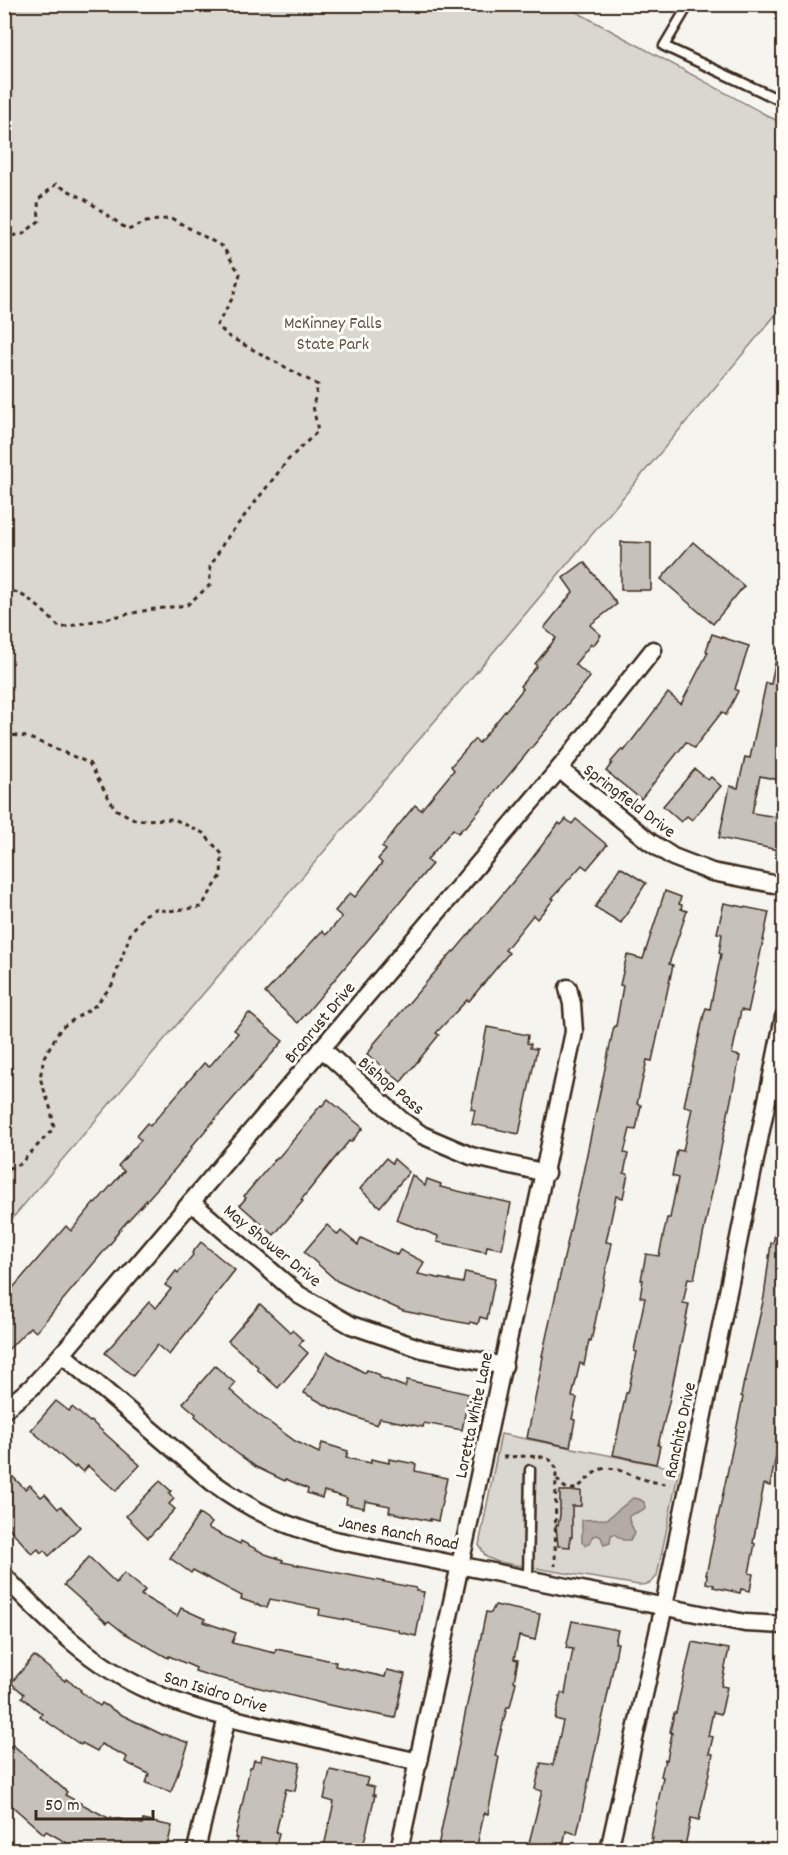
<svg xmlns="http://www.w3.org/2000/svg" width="788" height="1855" viewBox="0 0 788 1855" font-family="Dekko,sans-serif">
	<rect width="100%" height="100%" fill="#f5f4ee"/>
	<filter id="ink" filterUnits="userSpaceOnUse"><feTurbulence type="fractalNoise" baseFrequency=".0167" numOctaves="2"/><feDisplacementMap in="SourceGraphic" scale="12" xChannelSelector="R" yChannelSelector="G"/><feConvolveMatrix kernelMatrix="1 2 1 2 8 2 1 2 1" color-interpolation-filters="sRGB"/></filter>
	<g filter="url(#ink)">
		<!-- green -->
		<g fill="#dad6d0" stroke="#8a8077" stroke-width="1.5">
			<path d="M536 4 573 10 783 124V306L507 636 5 1227V5Z"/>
			<path d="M501 1434 679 1469 657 1576C652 1583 648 1585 639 1585L498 1562 486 1557 479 1545Z"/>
		</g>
		<!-- water -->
		<path fill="#b4aca4" stroke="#84786e" stroke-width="1.5" d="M633 1498 639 1499 644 1502 645 1508C640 1513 635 1512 629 1516V1520L635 1533 630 1540H623L614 1534 611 1535 610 1543 604 1545 601 1537 597 1535 593 1536 589 1543 585 1545 582 1542V1520L607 1519Z"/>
		<!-- building -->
		<g fill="#c7c1bb" stroke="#3b2a1e" stroke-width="1.5">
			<path d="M621 542 651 543V590H621Z"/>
			<path d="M693 542 744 586 713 624 661 579Z"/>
			<path d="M584 562 617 604 590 625 601 635 593 646 591 644 575 664 590 677 465 828 464 827 458 833 453 829 427 860 432 864 298 1023 265 993 322 931 326 935 342 917 335 911 350 893 355 897 382 863 378 859 386 850 382 847 398 826 415 805 421 810 454 770 451 766 475 739 479 743 523 689 520 686 537 666 535 664 556 638 544 628 573 592 563 578Z"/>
			<path d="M712 634 749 646 735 689 738 691 726 715 722 712 694 748 686 742 641 799 606 771 612 763 611 762 622 749 624 751 668 693 681 704 708 652 706 651Z"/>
			<path d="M778 649 783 650V781L760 776 752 813 783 818V851L719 838 730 786 738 788 745 757 750 758 766 683 771 684Z"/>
			<path d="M695 769 708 780 711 777 721 786 692 820 687 816 681 822 663 806Z"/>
			<path d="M566 819 572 824 576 819 607 845 587 869 582 865 552 898 554 899 537 919 533 915 505 950 509 953 469 1001 467 1000 436 1033 439 1035 401 1082 367 1054 373 1047 372 1046 453 951 454 952 527 865 559 823 561 825Z"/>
			<path d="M620 867 646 883 621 923 595 907Z"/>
			<path d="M665 891 681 897 679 904 682 905 681 909 687 911 669 964 673 965 652 1061 647 1060 637 1104 641 1105 636 1130 630 1129 624 1153 628 1154 624 1173 628 1174 623 1198 616 1196 606 1242 612 1243 593 1332 591 1341 589 1340 584 1365 580 1363 572 1397 577 1398 572 1419 575 1420 570 1447 527 1438 541 1369 543 1356H542L581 1182 614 1026H616L623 986 620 985 627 955 643 959Z"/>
			<path d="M724 903 769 912 750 1003 748 1012 741 1010 732 1054 740 1056 694 1279 688 1278 683 1303 689 1304 669 1402 658 1445 660 1446 656 1464 613 1455 626 1393H628L637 1352 634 1351 645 1298 640 1297 643 1280H641L646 1254 659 1256 667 1218H670L678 1178 672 1176 677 1150 683 1151 692 1108 684 1106 704 1014 706 1008 710 1009 721 954 719 953 722 934 717 933Z"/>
			<path d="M249 1013 283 1041 191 1147 192 1148 175 1169 122 1227 114 1237 115 1238 36 1332 30 1327 4 1354V1282L12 1289 66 1226 71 1231 94 1203 95 1204 124 1171 118 1166 141 1140 136 1136 147 1123 150 1126 204 1063 209 1067 238 1033 234 1030Z"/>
			<path d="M487 1027 528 1035 527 1043 531 1044 530 1048 537 1049 519 1134 472 1124 475 1110 471 1109Z"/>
			<path d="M328 1099 363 1128 351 1142 349 1141 301 1200 303 1201 274 1235 240 1205 246 1198 244 1196 277 1157 278 1158 311 1119 310 1118 321 1105 322 1106Z"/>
			<path d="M386 1158 392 1163 394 1159 409 1172 380 1207 360 1189Z"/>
			<path d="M412 1175 425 1186 427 1179 441 1184 440 1187 511 1203 502 1249 487 1246 486 1252 437 1242 438 1236 396 1220Z"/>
			<path d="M778 1220H783V1421L770 1486 764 1484 753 1543 755 1544 749 1573 753 1574 750 1591 741 1589 740 1593 713 1587 714 1585 706 1583 707 1575H706L735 1436 743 1397 741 1396 744 1381 745 1382 764 1297 771 1243H773Z"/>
			<path d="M327 1225 338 1235 341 1231 358 1245 361 1238 397 1255 400 1250 424 1262 418 1274 463 1283 465 1272 495 1279 487 1319 480 1317 478 1324 470 1322 469 1324 403 1311 337 1281 304 1252Z"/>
			<path d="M201 1242 235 1270 169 1355 157 1345 133 1376 105 1353 149 1302 156 1308 171 1289 165 1285 176 1271 178 1273 193 1255 192 1253Z"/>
			<path d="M260 1304 290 1332 292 1330 303 1340 299 1345 308 1353 278 1388 257 1369 258 1367 228 1341Z"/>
			<path d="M327 1352 365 1373 367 1370 380 1375 379 1377 405 1387 407 1380 469 1394 462 1430 424 1423 423 1427 380 1418 377 1425 331 1408 304 1393Z"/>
			<path d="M215 1366 235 1383 230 1390 255 1412 295 1441 319 1453 322 1443 348 1451 346 1458 371 1463V1459L389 1463V1459L416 1464 415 1471 447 1478 438 1521 430 1519V1521L389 1512 390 1506 365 1501 364 1508 346 1504 347 1498 324 1491 322 1498 307 1493 308 1489 286 1479 285 1481 256 1467 234 1451 195 1416 196 1414 183 1403Z"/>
			<path d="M56 1401 69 1411 72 1407 90 1422 91 1421 140 1465 116 1491 88 1466 83 1472 76 1466 75 1468 31 1430Z"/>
			<path d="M4 1468 25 1489 30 1485 41 1497 45 1494 58 1509 61 1506 80 1527 49 1556 44 1550 41 1553 38 1549 32 1554 4 1522Z"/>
			<path d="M160 1481 171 1491 169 1493 174 1499 169 1504 175 1509 148 1538 126 1516Z"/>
			<path d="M560 1491H581V1506H572V1537H570V1547L558 1546 556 1525H558L560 1516Z"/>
			<path d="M199 1514 212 1523 208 1528 240 1544 241 1541 265 1554 283 1560 282 1562 416 1588V1591L424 1592 416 1636 398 1632V1630L319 1615 320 1609 270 1599 267 1608 241 1599 242 1596 193 1570 191 1573 170 1558Z"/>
			<path d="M89 1557 116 1583 124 1573 145 1590 141 1595 177 1616 181 1608 205 1619 204 1622 236 1633 232 1643 275 1653 276 1649 310 1656 336 1662 335 1666 385 1677 387 1670 405 1674 395 1718 329 1705 211 1676 195 1671 196 1668 169 1656 168 1658 124 1633 109 1621 107 1623 64 1585Z"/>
			<path d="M495 1605 540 1614 535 1640 519 1636 514 1659 518 1660 514 1681 516 1682 510 1707H507L495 1756 499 1757 488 1814 484 1813 476 1851H437L486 1612 491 1613Z"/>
			<path d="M572 1621 618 1630 615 1643H618L608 1693 577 1834 566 1831 562 1851H527L542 1791 535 1789 541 1763 553 1765 563 1721 555 1719 561 1693 565 1694 573 1649 566 1648Z"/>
			<path d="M692 1642 729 1649 721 1686 727 1687 721 1714 713 1712 708 1736 713 1737 709 1753 713 1754 699 1820 691 1818 684 1851H658L650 1849 653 1838H651L663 1777 661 1776 665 1759 667 1760 672 1733 670 1732 674 1713H676L679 1699Z"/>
			<path d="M34 1656 65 1681 66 1679 81 1690 80 1691 100 1706 102 1703 118 1713 163 1735 164 1734 189 1743 171 1792 146 1783 149 1774 125 1762 127 1757 101 1744 97 1751 82 1743 81 1745 40 1717 42 1714 22 1697 24 1694 11 1683Z"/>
			<path d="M4 1741 11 1747 13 1745 67 1792 65 1795 110 1819 111 1817 142 1824 143 1820 172 1826 166 1851H74L68 1847 69 1844 46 1831 44 1834 4 1799Z"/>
			<path d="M262 1755 300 1763 295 1791 286 1789 276 1832 279 1833 275 1851H234L237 1838H235L250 1767H252L254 1760 261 1761Z"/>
			<path d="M330 1770 368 1778 366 1785 374 1787 373 1795H375L362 1851H323L334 1802 324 1799Z"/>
		</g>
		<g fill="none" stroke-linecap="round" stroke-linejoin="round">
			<!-- lane casing -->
			<g stroke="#3b2a1e" stroke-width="13">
				<g id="lane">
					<path d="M689 4 664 46 784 102"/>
					<path d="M528 1578 530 1470"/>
				</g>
			</g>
			<!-- street casing -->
			<g stroke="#3b2a1e" stroke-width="21">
				<g id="street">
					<path d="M559 769 650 842 673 857 712 872 784 886"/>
					<path d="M321 1048 401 1120 422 1135 471 1156 546 1173"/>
					<path d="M191 1202 299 1295 351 1325 422 1349 504 1366"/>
					<path d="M62 1354 212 1482C254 1512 285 1526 335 1540L745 1623 784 1625"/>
					<path d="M4 1410 32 1387 62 1354 559 769 653 650"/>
					<path d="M4 1576C47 1621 92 1666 150 1691 191 1710 237 1720 281 1730 327 1741 373 1752 419 1762"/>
					<path d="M4 1848 7 1850"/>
					<path d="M196 1850 227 1717"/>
					<path d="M399 1850 574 1032 572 1004 568 988"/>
					<path d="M609 1850 664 1606 784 1017"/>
				</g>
			</g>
			<!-- path -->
			<g stroke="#3b2a1e" stroke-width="3" stroke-dasharray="4.5 4.5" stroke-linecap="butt">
				<path d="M4 237 23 234 39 221 38 200 56 184 88 201 128 230 146 222 171 218 223 247 240 274 233 297 217 325 228 336 318 385 313 406 318 431 288 460 224 542 210 567V585L187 605 148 610 60 628C44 612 28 593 4 589"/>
				<path d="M4 734 27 737 89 763 115 809 136 820 174 819 203 833 222 854 221 876 201 907 168 911 155 909 145 915 131 932 112 985 96 1005 61 1028 44 1057 40 1078 51 1110 54 1128 20 1164 4 1170"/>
				<path d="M503 1457C514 1457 542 1454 550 1460 553 1462 554 1465 556 1468L555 1566"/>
				<path d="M557 1479C575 1505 585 1474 602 1469 616 1465 630 1476 643 1479 652 1482 661 1483 670 1485"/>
			</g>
			<!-- lane -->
			<use href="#lane" stroke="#fdfcf7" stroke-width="8"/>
			<!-- street -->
			<use href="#street" stroke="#fdfcf7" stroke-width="16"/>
		</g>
	</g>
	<g text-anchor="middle" stroke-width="6" stroke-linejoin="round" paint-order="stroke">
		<!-- park labels -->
		<g font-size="18" fill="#63554a" stroke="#fdfcf7">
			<text x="333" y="328">McKinney Falls<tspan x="333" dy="21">State Park</tspan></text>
		</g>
		<!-- street labels -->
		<g font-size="18" fill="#3b2a1e" stroke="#fdfcf7">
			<text transform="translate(630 800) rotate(37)" y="6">Springfield Drive</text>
			<text transform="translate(319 1022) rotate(-50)" y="6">Branrust Drive</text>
			<text transform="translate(392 1085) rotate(40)" y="6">Bishop Pass</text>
			<text transform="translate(273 1245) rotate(39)" y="6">May Shower Drive</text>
			<text transform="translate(473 1415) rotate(-78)" y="6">Loretta White Lane</text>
			<text transform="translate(679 1430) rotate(-78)" y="6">Ranchito Drive</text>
			<text transform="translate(399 1532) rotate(11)" y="6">Janes Ranch Road</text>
			<text transform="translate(216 1691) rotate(17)" y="6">San Isidro Drive</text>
		</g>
	</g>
	<!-- margin -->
	<rect width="788" height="1855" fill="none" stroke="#fdfcf7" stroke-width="24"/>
	<rect x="12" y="12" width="764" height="1831" fill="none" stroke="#3b2a1e" stroke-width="2" filter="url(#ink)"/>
	<!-- scale -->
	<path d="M36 1810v9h117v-9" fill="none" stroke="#3b2a1e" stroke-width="3"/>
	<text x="45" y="1810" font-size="18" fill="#3b2a1e" stroke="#fdfcf7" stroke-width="4.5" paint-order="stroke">50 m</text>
</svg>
